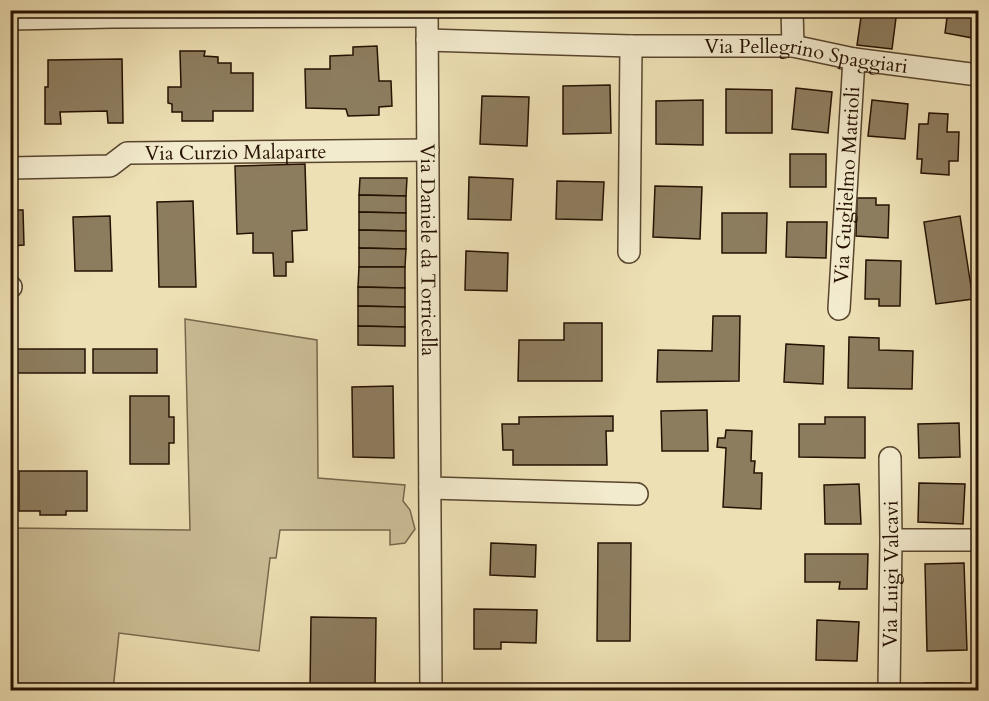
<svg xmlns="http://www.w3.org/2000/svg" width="989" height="701" viewBox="0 0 989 701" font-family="Cardo,serif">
	<rect width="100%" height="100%" fill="#ede0b4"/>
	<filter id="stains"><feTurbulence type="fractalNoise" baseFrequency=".00333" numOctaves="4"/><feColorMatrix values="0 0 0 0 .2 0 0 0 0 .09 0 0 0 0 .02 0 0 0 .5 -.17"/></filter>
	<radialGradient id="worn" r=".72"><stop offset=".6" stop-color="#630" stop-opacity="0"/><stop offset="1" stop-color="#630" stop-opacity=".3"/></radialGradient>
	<!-- green -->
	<path fill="#cbbd96" stroke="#78674c" stroke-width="1.5" d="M185 319 317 340 318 478 405 485 403 501 410 510 415 529 405 543 390 545V530H280L276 558H270L259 651 119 633 113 690H11V528L190 530Z"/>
	<!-- building -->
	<g fill="#8d7d5f" stroke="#261102" stroke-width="1.5">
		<path d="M458 10H501V14L459 15Z"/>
		<path d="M735 10H761V12L735 13Z"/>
		<path d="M862 10H897L892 49 857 45Z"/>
		<path d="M948 10H978V39L945 33Z"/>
		<path d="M377 46 379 81H391L392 106 379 107V115L348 116 346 109 306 108 305 69H330V56L353 55V47Z"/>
		<path d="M180 51H205L204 56 218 57V63H231V73H253V111H213V121H182V112H172V104L168 103V87H181Z"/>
		<path d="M122 59 123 123H108L107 111 60 112 61 124H45V87H48V60Z"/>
		<path d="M610 85 611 133 563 134V86Z"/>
		<path d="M796 88 832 92 828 133 792 129Z"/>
		<path d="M726 89 772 90V133H726Z"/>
		<path d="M482 96 529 97 527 146 480 144Z"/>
		<path d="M703 100V145L656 144V101Z"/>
		<path d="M872 100 908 104 905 139 868 136Z"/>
		<path d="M929 113 948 114 947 132H959L958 161H949V175L921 173 922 159H917L919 124H928Z"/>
		<rect x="790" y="154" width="36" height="33"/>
		<path d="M305 164 307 230 292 231 293 262H286V276H274L273 253H253V233L237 234 235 166Z"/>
		<path d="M469 177 513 179 511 220 468 219Z"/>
		<path d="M360 178H407L406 196 359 195Z"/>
		<path d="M557 181 604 182 602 220 556 219Z"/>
		<path d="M655 186 702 187 700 239 653 237Z"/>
		<path d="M359 195 406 196V213L359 212Z"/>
		<path d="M857 198H876V205H889L888 238 856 236Z"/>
		<path d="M193 201 196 287H159L157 202Z"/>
		<path d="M10 210H23L24 245 10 246Z"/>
		<path d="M359 212 406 213V231L359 230Z"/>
		<path d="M722 213H767L766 253H722Z"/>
		<path d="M110 216 112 271H75L73 217Z"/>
		<path d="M960 216 973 299 936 304 924 222Z"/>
		<path d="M787 222H827L826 258 786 257Z"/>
		<path d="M359 230 406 231V249L359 248Z"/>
		<path d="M359 248 406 249 405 267H359Z"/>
		<path d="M466 251 508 253 507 291 465 290Z"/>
		<path d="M866 260 901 261 900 306H879V299H865Z"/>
		<path d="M359 267H405V288L358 287Z"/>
		<path d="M358 287 405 288V307L358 306Z"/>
		<path d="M358 306 405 307V327L358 326Z"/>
		<path d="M713 316H740L739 381 657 382 658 350 712 351Z"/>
		<path d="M564 323H602V381H518L519 340H564Z"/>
		<path d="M358 326 405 327V346L358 345Z"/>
		<path d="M849 337 879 338V350L913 351 912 389 848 388Z"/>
		<path d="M786 344 824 346 823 384 784 382Z"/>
		<rect x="10" y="349" width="75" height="24"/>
		<rect x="93" y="349" width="64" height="24"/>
		<path d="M393 386 394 458 353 457 352 387Z"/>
		<path d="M130 396H169V417H174V443H169V464H130Z"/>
		<path d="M707 410 708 451H662L661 411Z"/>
		<path d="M613 416V431H606L607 465H513V450H503L502 424H519V417Z"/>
		<path d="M825 417H865V458L799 457V424H825Z"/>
		<path d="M959 423 960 457 919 458 918 424Z"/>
		<path d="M726 430 752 431 751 461H755L754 473H762L761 509 723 507 726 448 717 447 718 438H725Z"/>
		<path d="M19 471H87V511H66V515H40V511H19Z"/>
		<path d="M919 483 965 484 963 524 918 522Z"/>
		<path d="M859 484 861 524H825L824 485Z"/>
		<path d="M491 543 536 545 535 577 490 575Z"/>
		<path d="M598 543H631L630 641H597Z"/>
		<path d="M805 554H868L867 589H839L840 582H805Z"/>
		<path d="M964 563 967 650 927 651 925 564Z"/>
		<path d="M474 609 537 610 536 643 501 642V649H474Z"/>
		<path d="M311 617 376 618 375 690H310Z"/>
		<path d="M817 620 859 622 857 661 816 660Z"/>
		<rect x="925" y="683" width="38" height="7"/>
	</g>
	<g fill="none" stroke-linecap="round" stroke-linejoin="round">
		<!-- minor casing -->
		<g stroke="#58452e" stroke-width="24">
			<g id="minor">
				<path id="s1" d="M427 10 431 690"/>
				<path d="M792 10 793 46"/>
				<path d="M10 19 113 17 427 16"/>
				<path id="s2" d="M427 40 631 46H793L854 59 978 75"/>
				<path id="s3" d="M10 168 110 166 127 153 428 150"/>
				<path d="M629 252 631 46"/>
				<path d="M10 286 11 287"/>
				<path id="s4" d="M839 309 854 59"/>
				<path d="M430 488 637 494"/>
				<path d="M891 540H978"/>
				<path id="s5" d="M889 690 891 540 890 458"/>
			</g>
		</g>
		<!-- minor -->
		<use href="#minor" stroke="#f3ebce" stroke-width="21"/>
	</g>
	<g text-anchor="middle" stroke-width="6" stroke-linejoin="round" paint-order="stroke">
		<!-- street labels -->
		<g font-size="20" fill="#261102" stroke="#f3ebce">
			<text dy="7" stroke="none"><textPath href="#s2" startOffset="380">Via Pellegrino Spaggiari</textPath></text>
			<text dy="7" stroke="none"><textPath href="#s3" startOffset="230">Via Curzio Malaparte</textPath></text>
			<text dy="7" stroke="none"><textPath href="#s4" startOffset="124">Via Guglielmo Mattioli</textPath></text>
			<text dy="7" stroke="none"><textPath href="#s1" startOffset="240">Via Daniele da Torricella</textPath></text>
			<text dy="7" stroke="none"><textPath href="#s5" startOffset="116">Via Luigi Valcavi</textPath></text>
		</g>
	</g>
	<!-- margin -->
	<rect width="989" height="701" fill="none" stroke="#ede0b4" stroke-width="36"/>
	<rect x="12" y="12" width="965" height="677" fill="none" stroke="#261102" stroke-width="3"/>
	<rect x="18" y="18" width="953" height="665" fill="none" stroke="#261102" stroke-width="1.5"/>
	<rect width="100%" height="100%" filter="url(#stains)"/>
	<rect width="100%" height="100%" fill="url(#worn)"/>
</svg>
